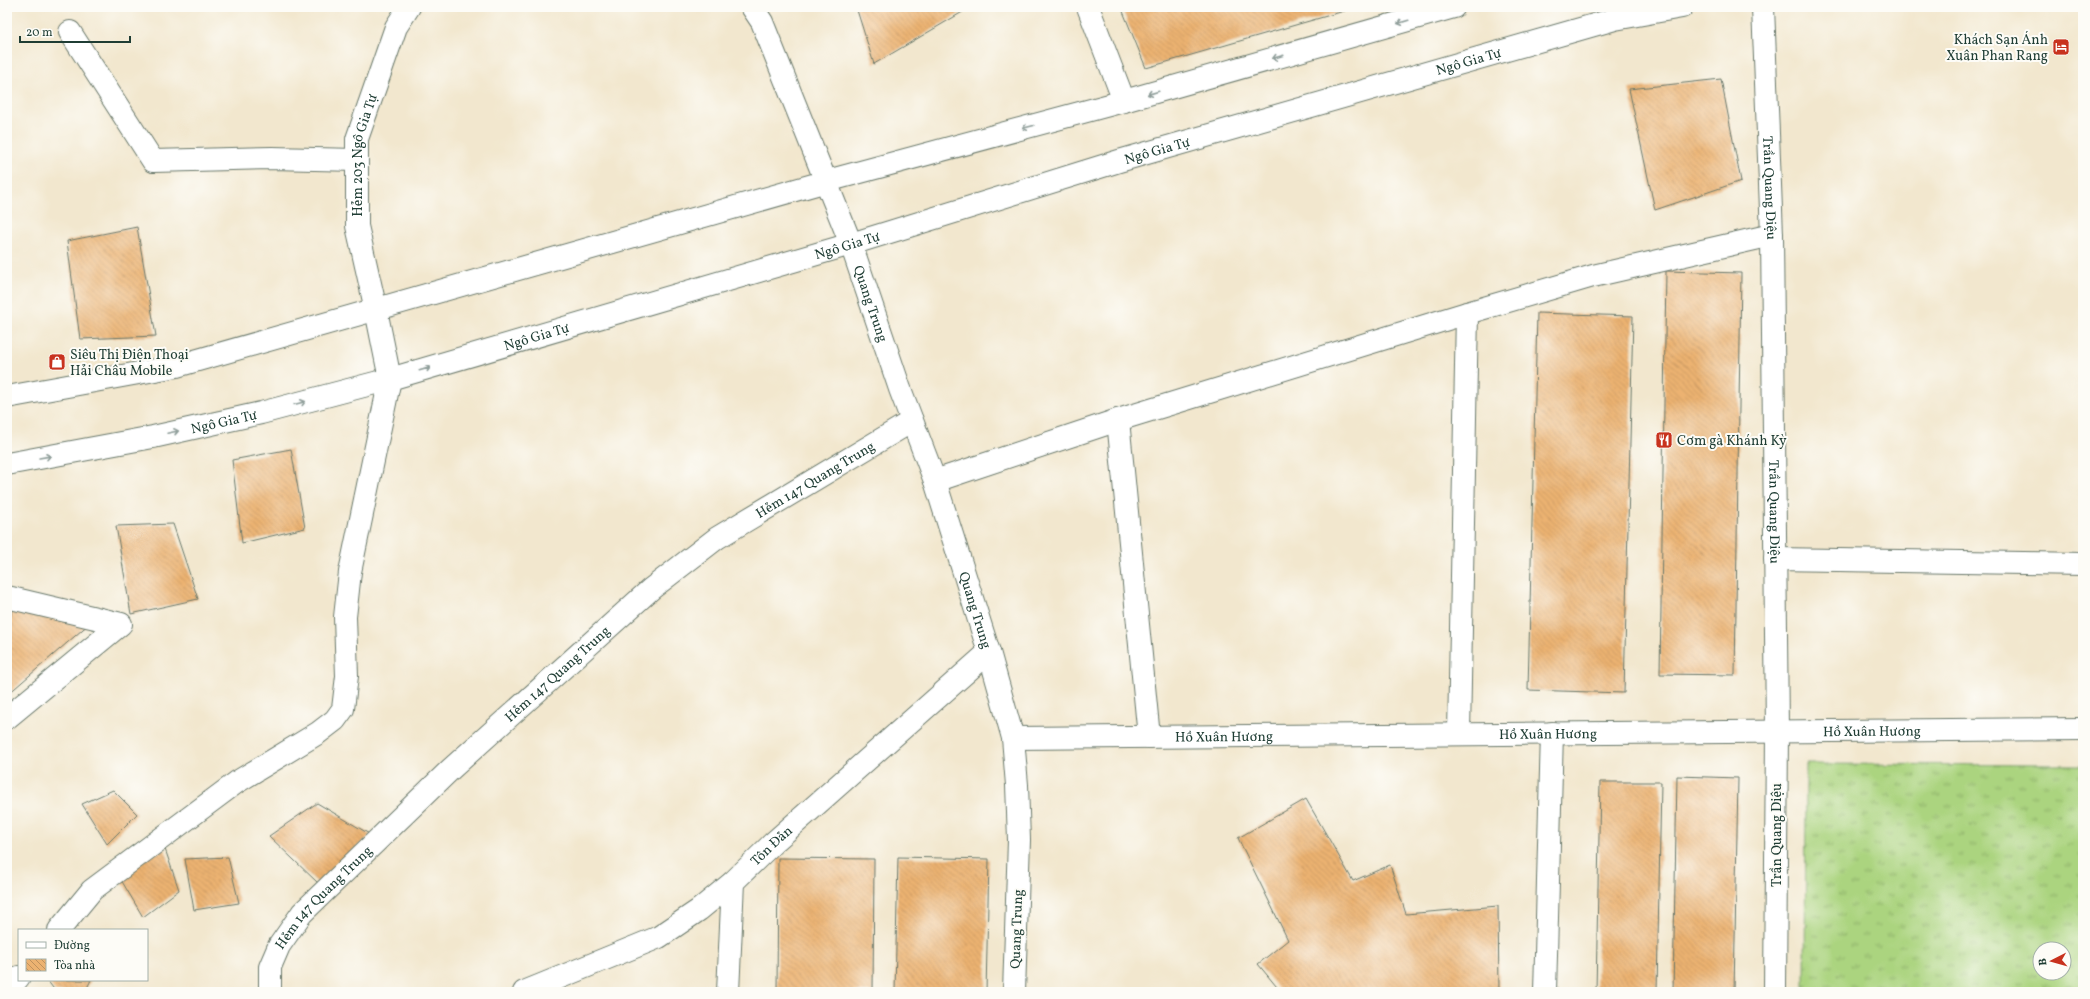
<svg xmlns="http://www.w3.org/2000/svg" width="2090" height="999" viewBox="0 0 2090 999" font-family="Vollkorn,serif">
	<defs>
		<pattern id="grass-tufts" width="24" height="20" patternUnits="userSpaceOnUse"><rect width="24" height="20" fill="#abd47f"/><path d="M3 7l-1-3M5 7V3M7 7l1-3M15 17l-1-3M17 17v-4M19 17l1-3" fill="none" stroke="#8bad69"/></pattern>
		<pattern id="building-back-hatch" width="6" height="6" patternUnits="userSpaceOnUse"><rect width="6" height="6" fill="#ecb271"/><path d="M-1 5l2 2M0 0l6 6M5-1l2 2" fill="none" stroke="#bf925e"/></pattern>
	</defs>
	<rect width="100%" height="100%" fill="#fdfcf7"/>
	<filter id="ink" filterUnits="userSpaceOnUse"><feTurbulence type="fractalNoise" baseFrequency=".025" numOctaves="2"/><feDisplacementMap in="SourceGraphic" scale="8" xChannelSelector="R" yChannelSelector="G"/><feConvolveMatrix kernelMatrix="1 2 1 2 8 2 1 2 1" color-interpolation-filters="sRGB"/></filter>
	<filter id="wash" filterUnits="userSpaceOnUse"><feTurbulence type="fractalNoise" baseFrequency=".012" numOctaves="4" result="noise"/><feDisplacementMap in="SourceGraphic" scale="16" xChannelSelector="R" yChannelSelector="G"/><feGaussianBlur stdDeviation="0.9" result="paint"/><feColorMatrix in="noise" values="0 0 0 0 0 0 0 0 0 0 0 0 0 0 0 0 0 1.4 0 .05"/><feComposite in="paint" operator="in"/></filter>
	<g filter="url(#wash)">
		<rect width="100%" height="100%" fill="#f2e7ce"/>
		<!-- grass -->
		<path fill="url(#grass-tufts)" stroke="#65885a" fill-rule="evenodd" d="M1806 764 2083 765V992H1805ZM2040 949H2064V973H2040Z"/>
		<g id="blocks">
			<!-- building -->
			<g fill="url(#building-back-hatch)">
				<path d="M856 7H971L874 64Z"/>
				<path d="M1126 7H1358L1146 68 1122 9Z"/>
				<path d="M1721 79 1741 181 1655 210 1629 89Z"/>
				<path d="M137 227 156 336 80 339 67 241Z"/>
				<path d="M1666 271 1741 273 1735 675 1660 674Z"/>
				<path d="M1537 313 1633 316 1624 693 1528 690Z"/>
				<path d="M291 449 305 528 242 543 232 460Z"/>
				<path d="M173 524 198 599 131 614 116 526Z"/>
				<path d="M13 605 90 623 7 695V633Z"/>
				<path d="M1677 776 1738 778 1734 992H1673Z"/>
				<path d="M1600 782H1661L1657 992H1596Z"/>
				<path d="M113 790 137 814 107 844 82 804Z"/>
				<path d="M1306 799 1353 881 1390 865 1406 914 1498 906 1499 992H1281L1258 964 1288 940 1238 838Z"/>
				<path d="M317 803 371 835 318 883 269 836Z"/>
				<path d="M165 849 179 890 143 917 117 873Z"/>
				<path d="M228 857 239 903 194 910 185 859Z"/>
				<path d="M898 857 989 859 986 992H895Z"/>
				<path d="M778 858 874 859 873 992H777Z"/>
				<path d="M47 980H91L85 992H56Z"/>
			</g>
		</g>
	</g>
	<g filter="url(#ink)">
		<use href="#blocks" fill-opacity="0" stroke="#69786a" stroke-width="1"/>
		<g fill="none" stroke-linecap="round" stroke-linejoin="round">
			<!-- minor casing -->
			<g stroke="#69786a" stroke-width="24">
				<g id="minor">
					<path id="s1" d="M752 7 762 22 851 244 900 389 935 481 989 652 1013 738 1017 785 1019 840 1014 992"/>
					<path d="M1088 7 1124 101"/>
					<path id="s2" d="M1763 7 1772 235 1777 732 1775 992"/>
					<path d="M70 32 153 161 272 158 357 160"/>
					<path id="s3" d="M376 310 357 226V139L396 27 409 7"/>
					<path d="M1118 420 1149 737"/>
					<path d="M935 481 1118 420 1467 313 1593 276 1772 235"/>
					<path d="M1775 559 2083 564"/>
					<path d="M7 597 121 624 7 718"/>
					<path d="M1459 734 1467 313"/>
					<path id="s4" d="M1013 738 2083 729"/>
					<path d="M59 930 92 890 237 782 318 733 335 720 343 709 347 676 345 617 350 572 390 379"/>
					<path d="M7 991 19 977"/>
					<path id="s5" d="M270 992V967L279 946 302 913 451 769 651 589 717 538 912 421"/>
					<path id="s6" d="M524 992 659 937 699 910 733 882 773 843 989 652"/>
					<path d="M728 992 733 882"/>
					<path d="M1545 992 1552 733"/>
				</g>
			</g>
			<!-- major casing -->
			<g stroke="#69786a" stroke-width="24">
				<g id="major">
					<path d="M376 310 390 379"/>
					<path d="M7 397 177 366 827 181 1124 101 1454 7"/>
					<path id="s7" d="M7 464 153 437 261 413 390 379 851 244 1119 161 1615 19 1682 7"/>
				</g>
			</g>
			<!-- minor -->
			<use href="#minor" stroke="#fff" stroke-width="22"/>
			<!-- major -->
			<use href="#major" stroke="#fff" stroke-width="22"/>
		</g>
		<!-- one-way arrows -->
		<defs><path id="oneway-shaft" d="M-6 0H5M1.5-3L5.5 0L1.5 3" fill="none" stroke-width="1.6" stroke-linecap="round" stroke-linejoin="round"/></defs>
		<g stroke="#8f9e9a">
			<use href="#oneway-shaft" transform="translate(1403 22) rotate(164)"/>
			<use href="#oneway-shaft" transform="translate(1278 57) rotate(164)"/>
			<use href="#oneway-shaft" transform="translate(1153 93) rotate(164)"/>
			<use href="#oneway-shaft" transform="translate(1028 127) rotate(165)"/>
			<use href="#oneway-shaft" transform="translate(425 369) rotate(-16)"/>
			<use href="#oneway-shaft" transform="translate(300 403) rotate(-15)"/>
			<use href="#oneway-shaft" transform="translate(173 432) rotate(-12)"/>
			<use href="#oneway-shaft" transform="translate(45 457) rotate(-10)"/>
		</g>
	</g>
	<!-- icons -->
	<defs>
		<g id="hotel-square" transform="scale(0.9)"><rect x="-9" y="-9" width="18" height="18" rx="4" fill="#c8321e" stroke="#fdfcf7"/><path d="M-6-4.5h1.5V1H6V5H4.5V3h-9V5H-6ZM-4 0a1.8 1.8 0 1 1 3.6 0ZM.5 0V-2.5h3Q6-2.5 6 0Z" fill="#fff"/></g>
		<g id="shop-square" transform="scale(0.9)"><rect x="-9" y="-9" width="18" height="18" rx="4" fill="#c8321e" stroke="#fdfcf7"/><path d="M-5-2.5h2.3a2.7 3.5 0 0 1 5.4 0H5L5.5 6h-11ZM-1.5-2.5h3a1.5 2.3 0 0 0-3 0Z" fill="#fff"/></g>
		<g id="restaurant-square" transform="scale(0.9)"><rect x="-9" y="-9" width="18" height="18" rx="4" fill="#c8321e" stroke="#fdfcf7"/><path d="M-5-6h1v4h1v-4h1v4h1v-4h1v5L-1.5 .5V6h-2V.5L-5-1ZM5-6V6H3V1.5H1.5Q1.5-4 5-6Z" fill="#fff"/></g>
	</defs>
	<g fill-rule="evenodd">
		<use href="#hotel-square" x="2061" y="47"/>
		<use href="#shop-square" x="57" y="362"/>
		<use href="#restaurant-square" x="1664" y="440"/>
	</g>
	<g text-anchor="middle" stroke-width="4" stroke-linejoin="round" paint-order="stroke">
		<!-- poi labels -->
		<g font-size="14" fill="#1f3d34" stroke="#fdfcf7" text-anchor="start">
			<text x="2048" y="44" text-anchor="end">Khách Sạn Ánh<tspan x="2048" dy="16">Xuân Phan Rang</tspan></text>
			<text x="70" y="359">Siêu Thị Điện Thoại<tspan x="70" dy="16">Hải Châu Mobile</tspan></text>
			<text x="1677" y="445">Cơm gà Khánh Kỳ</text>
		</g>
		<!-- street labels -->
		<g font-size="14" fill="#1f3d34" stroke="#fdfcf7">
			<text dy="5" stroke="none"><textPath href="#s7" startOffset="1517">Ngô Gia Tự</textPath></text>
			<text dy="5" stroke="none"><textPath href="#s7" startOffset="1193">Ngô Gia Tự</textPath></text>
			<text dy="5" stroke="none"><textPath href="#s3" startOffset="158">Hẻm 203 Ngô Gia Tự</textPath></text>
			<text dy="5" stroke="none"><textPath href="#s2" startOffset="181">Trần Quang Diệu</textPath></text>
			<text dy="5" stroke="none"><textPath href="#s7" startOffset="869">Ngô Gia Tự</textPath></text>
			<text dy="5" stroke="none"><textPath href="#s1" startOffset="320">Quang Trung</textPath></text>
			<text dy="5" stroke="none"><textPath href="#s7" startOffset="545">Ngô Gia Tự</textPath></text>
			<text dy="5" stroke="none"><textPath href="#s7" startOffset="221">Ngô Gia Tự</textPath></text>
			<text dy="5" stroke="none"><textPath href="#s5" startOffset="762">Hẻm 147 Quang Trung</textPath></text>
			<text dy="5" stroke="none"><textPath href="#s2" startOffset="505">Trần Quang Diệu</textPath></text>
			<text dy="5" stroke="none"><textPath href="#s1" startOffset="644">Quang Trung</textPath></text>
			<text dy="5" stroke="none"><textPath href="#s5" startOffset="438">Hẻm 147 Quang Trung</textPath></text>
			<text dy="5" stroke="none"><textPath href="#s4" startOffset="859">Hồ Xuân Hương</textPath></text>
			<text dy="5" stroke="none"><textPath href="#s4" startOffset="535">Hồ Xuân Hương</textPath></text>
			<text dy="5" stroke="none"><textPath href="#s4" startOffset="211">Hồ Xuân Hương</textPath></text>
			<text transform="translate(1776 835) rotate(-90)" y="5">Trần Quang Diệu</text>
			<text dy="5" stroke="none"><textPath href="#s6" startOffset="291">Tôn Đản</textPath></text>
			<text dy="5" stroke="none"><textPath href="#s5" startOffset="114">Hẻm 147 Quang Trung</textPath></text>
			<text transform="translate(1016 929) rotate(-88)" y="5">Quang Trung</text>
		</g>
	</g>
	<!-- margin -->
	<rect width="2090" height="999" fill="none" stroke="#fdfcf7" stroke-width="24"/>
	<!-- legend -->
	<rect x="18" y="929" width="130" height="52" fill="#fdfcf7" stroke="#a4b0a9"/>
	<rect x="26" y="942" width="20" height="6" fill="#ffffff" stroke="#a4b0a9"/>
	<text x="54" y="949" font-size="12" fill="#1f3d34">Đường</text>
	<rect x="26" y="959" width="20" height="12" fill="url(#building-back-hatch)" stroke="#a4b0a9"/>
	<text x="54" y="969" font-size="12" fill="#1f3d34">Tòa nhà</text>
	<!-- north arrow -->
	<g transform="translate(2052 961) rotate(264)"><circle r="19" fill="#fdfcf7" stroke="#a4b0a9"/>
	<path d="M0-3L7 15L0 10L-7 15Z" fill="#c8321e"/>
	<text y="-6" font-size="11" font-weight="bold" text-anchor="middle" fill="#1f3d34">B</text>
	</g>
	<!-- scale -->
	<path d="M20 36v6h110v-6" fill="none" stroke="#1f3d34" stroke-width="2"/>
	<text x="26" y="36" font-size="12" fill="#1f3d34" stroke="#fdfcf7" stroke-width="3" paint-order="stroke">20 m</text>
</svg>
